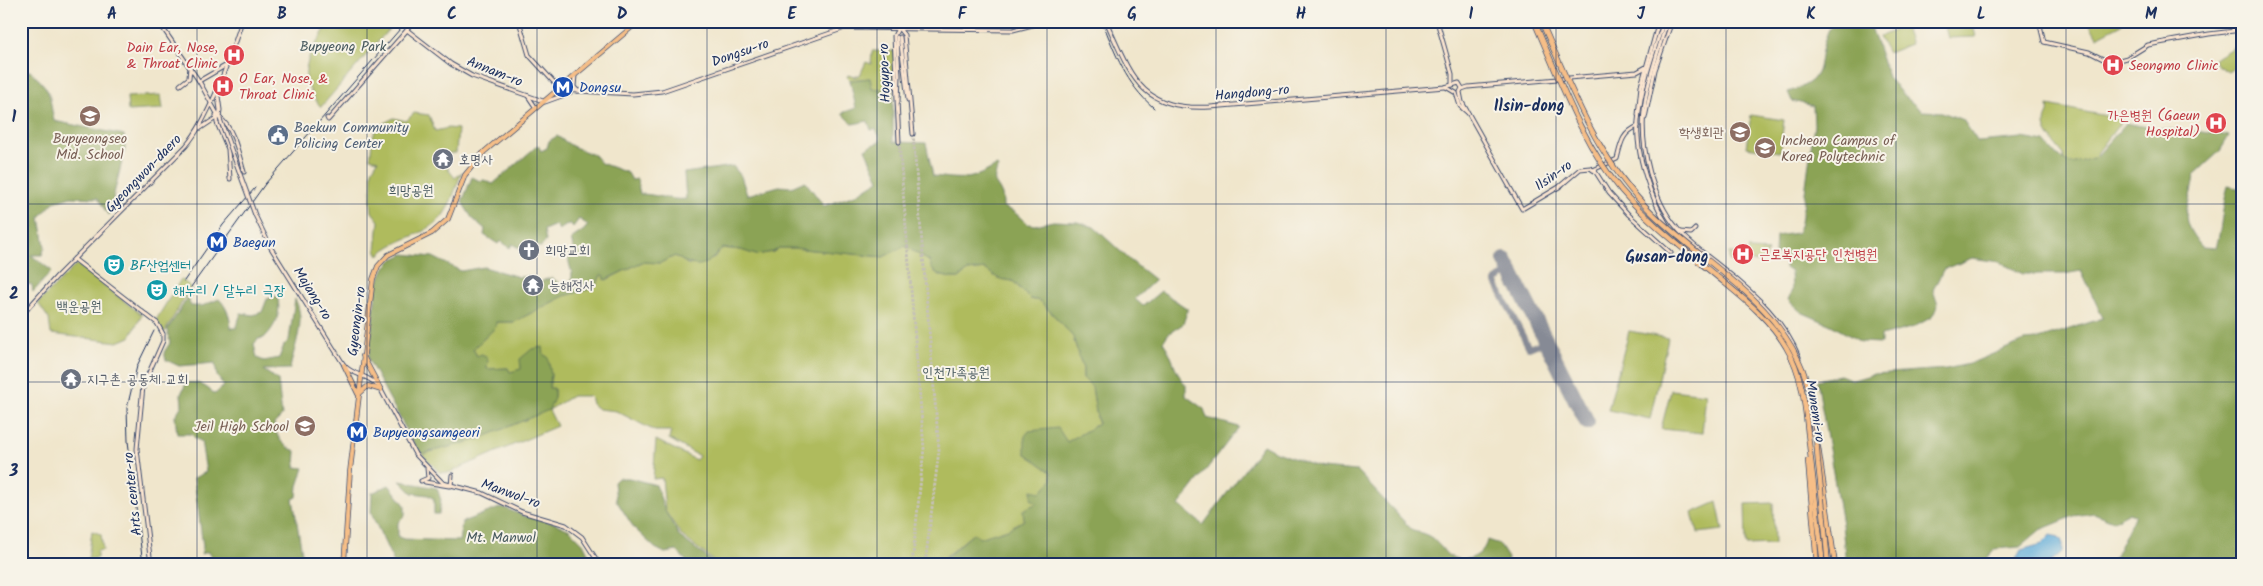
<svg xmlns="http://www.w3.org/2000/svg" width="2263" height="586" viewBox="0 0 2263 586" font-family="Kalam,'Poor Story',sans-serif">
	<rect width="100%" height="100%" fill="#f7f3e8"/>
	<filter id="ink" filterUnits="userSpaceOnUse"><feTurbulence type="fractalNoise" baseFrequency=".02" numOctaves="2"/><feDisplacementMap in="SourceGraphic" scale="10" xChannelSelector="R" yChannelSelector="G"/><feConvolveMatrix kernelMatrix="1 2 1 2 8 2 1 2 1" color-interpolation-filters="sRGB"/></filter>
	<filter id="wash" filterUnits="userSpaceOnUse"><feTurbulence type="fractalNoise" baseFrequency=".0096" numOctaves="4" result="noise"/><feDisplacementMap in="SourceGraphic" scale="20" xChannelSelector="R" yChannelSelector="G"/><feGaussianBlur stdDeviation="1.12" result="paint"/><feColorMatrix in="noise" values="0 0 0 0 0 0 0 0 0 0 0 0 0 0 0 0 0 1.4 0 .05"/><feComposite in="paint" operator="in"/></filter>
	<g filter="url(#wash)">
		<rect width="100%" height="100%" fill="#f0e6cc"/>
		<!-- green -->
		<g fill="#afbb5d" stroke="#65755e">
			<path d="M330 21H396L321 107C292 72 310 55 330 21Z"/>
			<path d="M1903 21 1911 44 1888 53 1879 37 1897 29 1895 22Z"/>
			<path d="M1943 21H1972L1976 37 1948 38Z"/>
			<path d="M2088 21H2121L2122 24 2097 37Z"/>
			<path d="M2237 45 2242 53V62L2228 72 2218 66 2214 59Z"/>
			<path d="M872 51H895V73L893 74 887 97 882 96 872 88 870 78 850 80 847 77 848 75 854 77 860 75 866 62 871 64Z"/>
			<path d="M161 95 163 109 128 111 127 97Z"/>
			<path d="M2048 105 2123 119 2098 152 2090 168 2063 163 2064 155C2058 147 2045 134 2045 124 2045 116 2050 113 2048 105Z"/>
			<path d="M414 113 429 115 435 131 448 128 458 129 456 153 441 154 439 162 447 164 448 169 455 178 462 172C455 188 450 211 437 222 420 237 395 239 379 255L376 250 379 221 372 212 371 202 372 170 378 160 370 158C374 133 370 129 394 118L406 121Z"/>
			<path d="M1751 115 1784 120 1780 152 1746 147Z"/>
			<path d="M905 246 929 261 932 269 939 275 951 278H959L968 271 985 269 999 279 1013 281 1030 299 1040 301 1062 324 1073 337 1083 369V378L1092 387 1098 424 1067 442 1025 453 1051 472 1052 480 1041 493 1032 491 1038 502 1024 520 1008 529 979 539 974 533 935 565H719L682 536 665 511 662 478 653 479 656 440 696 460 699 456 669 439 671 431H655L616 411 598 409 592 404 590 396H572L549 410 557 426 448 473 439 472 422 454 479 439 554 398V389H549L551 375 522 369 510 373 508 368 487 369 482 354 477 356 473 349 496 327V322H514L564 296 590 289 597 284 601 275 604 276 606 280 642 262 660 263 675 256 689 265 713 259 722 248 741 250 756 255 773 252 779 248H793L883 257Z"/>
			<path d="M1749 247 1751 250 1768 251 1765 262 1729 261V253H1748Z"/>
			<path d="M77 264 142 315 130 337 118 342 51 334 49 319 38 303Z"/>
			<path d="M181 279 191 287 164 333 156 320Z"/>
			<path d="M1629 331 1668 338 1650 419 1608 410Z"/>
			<path d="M1671 390 1706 394 1702 433 1661 429Z"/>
			<path d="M1717 502 1723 530 1698 533 1692 513Z"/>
			<path d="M1773 503 1774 544 1746 545 1745 504Z"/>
			<path d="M92 531 101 534 103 550 97 551V558L88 559Z"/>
		</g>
		<!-- forest -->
		<g fill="#8ba354" stroke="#536959">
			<path d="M1836 21H1869L1888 77 1902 94 1922 111 1942 112 1963 120 1978 142 2022 138 2045 142 2056 155 2072 164 2096 157 2126 123C2160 131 2195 129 2229 136L2220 151 2194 175C2190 212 2175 215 2202 247L2216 248C2222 227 2222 207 2228 186L2242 189V565H2106L2115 556 2135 515 2128 513 2113 521 2094 513 2074 516 2040 530 2020 547 1995 549 1982 565H1846L1842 524 1817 380 1840 375 1853 380 1874 374 1946 369 1969 364 2024 341 2036 340 2103 318 2081 271 2064 274H2023L1999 262 1972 258 1943 270 1933 290 1938 305 1932 317 1914 327 1881 336V343L1861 342 1831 325 1801 312 1788 300 1792 290 1791 272 1785 268V254H1775L1776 236 1797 233 1801 223 1814 125 1813 106 1792 101 1788 92C1830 79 1814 65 1827 34 1828 29 1833 25 1836 21Z"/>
			<path d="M27 71H30C53 92 48 92 54 121L124 135 125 149 113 198 117 205 108 215 98 198 71 197 54 202 40 217 45 247 42 255H31L52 271 33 292 32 285 29 284 21 289V78L25 77Z"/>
			<path d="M893 73V142L926 143 933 176C962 179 969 182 996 166L998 167C991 186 996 180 1002 195 1003 198 1003 204 1003 207L1014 212 1028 224 1035 225 1053 221 1077 222 1094 227 1131 261 1155 280 1135 299 1143 306 1161 291 1188 309 1183 324 1168 334 1163 342C1173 355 1175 374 1186 385V396L1204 409 1207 418 1239 427 1179 505 1203 525 1263 445 1276 452 1321 468 1357 471 1413 531C1422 533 1431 535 1437 543 1441 546 1444 552 1448 555 1463 565 1484 557 1487 540L1499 544 1508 558 1507 565H937L974 533 979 538 1008 529 1024 520 1023 510 1037 503 1031 499 1032 490 1041 492 1052 480 1051 472 1025 453V436L1029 431 1058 428 1067 442 1098 424 1092 387 1083 378V369L1073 337 1062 324 1040 301 1030 299 1013 281 999 279 985 269 968 271 959 278H951L939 275 932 269 929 261 905 246 883 257 793 248H779L773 252 756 255 741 250 722 248C706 268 696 270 675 256L660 263 642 262 605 280 604 276 601 275 597 284 590 289 564 296 514 322H496V327L473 349 477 356 482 354 488 359 487 369 508 368 510 372 521 369 520 359 532 349 543 347 544 355 548 357 551 375 549 388H554V398L549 410 479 439 422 454 414 444 368 359 377 285 385 267 393 259 404 254 433 257 461 271 484 267 519 277 530 276 531 282 528 288 531 290 544 280 552 278 566 288C579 273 566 269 569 252L574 251 571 239 584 230 588 225 579 219 573 227 570 223 559 230 556 225 544 230 546 241 541 247 521 244V249L512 244 510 248 501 241 498 244 484 235 485 229 472 218 462 202 472 177 480 181 484 180 493 184 538 145 541 151 547 148 549 141 557 136 572 146 594 155 601 163 628 173 632 180 637 179 640 194C656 194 672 201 686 199L684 173 733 166 741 176 747 195 779 186 791 187 805 181 824 206 855 195 879 180 865 149 880 141 879 135 875 129 871 130 868 121 853 124 842 113 856 108 850 80 870 78 872 88 882 89V96L887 97Z"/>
			<path d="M193 289 189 302 191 306H202L219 299C227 307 230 317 231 328H236L241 313 253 315 262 312 267 299 277 296C282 312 276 326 264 338L258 339 254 344 257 358 264 361 279 358 284 345 289 340 295 299C307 321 294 346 290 369L263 370 278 380 282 416 274 424C277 438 282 446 296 451L295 467 304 468 298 486 297 497 293 499 304 565H215L208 552 201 554 203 547 194 478 206 472 201 441 196 439 191 434H177L175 416 182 405 181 394 186 383C199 381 205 386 215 394L224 386 217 376 215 363 179 366 166 360 164 352 170 343 167 330Z"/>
			<path d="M618 478H629L656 485 665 511 680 537 717 565H690L677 551 665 553 655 548 634 528 616 500 614 482Z"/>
			<path d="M400 481 437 488 441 500 439 514H434V499L428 495 412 493Z"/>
			<path d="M389 485 405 505V516L398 523V537L404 539 459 541 462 522 502 507 524 516 554 523 570 530 583 543 594 565H395L371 513 372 493Z"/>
		</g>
		<!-- water -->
		<path fill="#61acd9" stroke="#3e6e9c" d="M2051 535 2059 537 2062 541V552L2047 565H2019L2016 559 2021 550 2042 544Z"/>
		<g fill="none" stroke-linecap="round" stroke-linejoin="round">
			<!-- taxiway -->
			<path stroke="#868a95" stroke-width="6" d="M1511 272 1496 280V283L1529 348 1546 341"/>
			<!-- runway -->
			<path stroke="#868a95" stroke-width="16" d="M1505 260 1587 422"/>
		</g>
	</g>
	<g filter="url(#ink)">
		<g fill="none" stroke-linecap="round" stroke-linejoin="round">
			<!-- secondary-tunnel -->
			<g stroke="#c5c1b6" stroke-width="3" stroke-dasharray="3 1.5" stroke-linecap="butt">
				<path d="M899 21 900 37"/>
				<path d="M913 134 939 450 925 565"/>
				<path d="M899 142 924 448 912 565"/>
			</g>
			<!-- secondary casing -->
			<g stroke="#3b4a6e" stroke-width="5">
				<g id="secondary">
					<path d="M158 21 199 81 220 119"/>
					<path d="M519 21 529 55 561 90 633 94 662 91 845 28 1013 30 1048 21"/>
					<path d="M893 21 904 35 913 134"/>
					<path d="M1106 21C1131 76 1140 111 1210 107L1445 87 1459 83 1462 88 1460 92 1462 102 1522 209 1559 187 1580 169 1590 168 1595 171 1609 193 1629 215 1671 253"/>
					<path d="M1437 21 1452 74V85"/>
					<path d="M1664 21C1653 53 1641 87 1638 121 1635 154 1651 199 1668 226"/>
					<path d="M1667 21C1659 50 1647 80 1644 110 1640 147 1652 199 1677 228 1690 245 1710 257 1726 271 1756 295 1784 321 1799 357"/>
					<path d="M2039 21 2044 42 2089 52 2107 61H2116L2127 58 2148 45 2209 34 2242 30"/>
					<path d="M2232 21 2233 30"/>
					<path d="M407 30 451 64 472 76 543 101"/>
					<path d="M897 37 899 76 898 102"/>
					<path d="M900 37 908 100"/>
					<path d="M575 75 574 87 578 91"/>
					<path d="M199 81 225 66"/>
					<path d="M180 85 189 78 190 67"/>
					<path d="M1446 87 1456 93 1460 106 1468 113"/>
					<path d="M217 89 220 110 219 117"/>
					<path d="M1462 89 1468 87 1637 72 1646 67"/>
					<path d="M528 96 536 108"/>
					<path d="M545 102 570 93"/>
					<path d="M216 115 217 123 228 149 230 179"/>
					<path d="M1638 115 1641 86 1659 21"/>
					<path d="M220 118C234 128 239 156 244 172"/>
					<path d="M327 118 328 120 407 30 412 21"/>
					<path d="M1645 118 1655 70 1672 21"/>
					<path d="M201 128 216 118"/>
					<path d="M899 142 894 36 902 21"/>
					<path d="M1593 170 1617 159C1621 143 1622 133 1638 126"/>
					<path d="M255 215 271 248 344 365C353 376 367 374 377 385"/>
					<path d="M1681 232 1691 233 1695 229"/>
					<path d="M1680 240C1712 272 1755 294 1779 333"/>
					<path d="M74 259 157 323"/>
					<path d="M21 316 57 276 186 146C211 116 229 59 242 21"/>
					<path d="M381 390 415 454 443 483 482 493 522 512 566 525 582 537 600 565"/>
					<path d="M1810 407 1813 430"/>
					<path d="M421 481 428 478 427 468"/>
					<path d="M425 482 449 486"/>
					<path d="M451 486 452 475"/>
					<path d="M151 565 137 449 143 386 163 341V334"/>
				</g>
			</g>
			<!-- primary casing -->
			<g stroke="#3b4a6e" stroke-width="5.5">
				<g id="primary">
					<path d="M363 356 381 390"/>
					<path d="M344 365 358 394"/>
					<path d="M359 394 368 386 381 390"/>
					<path d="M344 565 350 471 373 279 378 266 388 255 432 233 448 219 465 175 484 152 639 21"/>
				</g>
			</g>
			<!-- highway casing -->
			<g stroke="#3b4a6e" stroke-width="6">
				<g id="highway">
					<path d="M1808 434 1823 565"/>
					<path d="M1818 447 1835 565"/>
					<path d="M1808 461 1817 565"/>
				</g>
			</g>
			<!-- secondary -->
			<use href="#secondary" stroke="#fbe5cf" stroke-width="3"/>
			<!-- primary -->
			<use href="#primary" stroke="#f6be87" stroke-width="4"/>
			<!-- highway -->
			<use href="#highway" stroke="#f6be87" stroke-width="4.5"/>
			<!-- rail -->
			<g stroke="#1b2f5e" stroke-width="1">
				<path d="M1102 21C1116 55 1125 83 1154 108"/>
				<path d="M184 281 223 225 255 188"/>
				<path d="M191 287 265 184 407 21"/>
				<path d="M143 565 128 441 127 408 137 366 154 331"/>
			</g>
			<!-- secondary-bridge casing -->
			<g stroke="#3b4a6e" stroke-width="5" stroke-linecap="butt">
				<g id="secondary-bridge">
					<path d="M220 119 255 215"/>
					<path d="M157 323 163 334"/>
				</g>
			</g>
			<!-- highway-bridge casing -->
			<g stroke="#3b4a6e" stroke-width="6" stroke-linecap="butt">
				<g id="highway-bridge">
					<path d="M1534 21C1559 77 1581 142 1621 190 1651 225 1690 254 1726 284 1748 302 1771 321 1786 347 1802 373 1805 404 1808 434"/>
					<path d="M1541 21C1572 90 1597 159 1652 213 1702 262 1767 294 1798 359 1814 392 1815 427 1818 463 1822 497 1825 531 1828 565"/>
				</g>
			</g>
			<!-- secondary-bridge -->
			<use href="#secondary-bridge" stroke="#fbe5cf" stroke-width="3"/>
			<!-- highway-bridge -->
			<use href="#highway-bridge" stroke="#f6be87" stroke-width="4.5"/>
		</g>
	</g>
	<!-- grid -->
	<path fill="none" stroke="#1b2f5e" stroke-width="1" stroke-opacity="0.55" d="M197 21V565M367 21V565M537 21V565M707 21V565M877 21V565M1047 21V565M1216 21V565M1386 21V565M1556 21V565M1726 21V565M1896 21V565M2066 21V565M21 204H2242M21 382H2242"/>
	<!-- icons -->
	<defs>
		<g id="hospital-disc" transform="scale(1.125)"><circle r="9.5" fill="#e0444e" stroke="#f7f3e8"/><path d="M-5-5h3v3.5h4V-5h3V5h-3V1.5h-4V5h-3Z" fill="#fff"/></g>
		<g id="metro-disc" transform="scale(1.125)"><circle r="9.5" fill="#1a4fb4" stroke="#f7f3e8"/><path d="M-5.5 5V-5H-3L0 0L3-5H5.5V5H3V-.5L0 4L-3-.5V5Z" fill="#fff"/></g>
		<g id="school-disc" transform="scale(1.125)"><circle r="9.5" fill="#8d6e63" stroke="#f7f3e8"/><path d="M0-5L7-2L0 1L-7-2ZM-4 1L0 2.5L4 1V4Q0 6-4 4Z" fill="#fff"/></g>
		<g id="university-disc" transform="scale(1.125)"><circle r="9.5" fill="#8d6e63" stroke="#f7f3e8"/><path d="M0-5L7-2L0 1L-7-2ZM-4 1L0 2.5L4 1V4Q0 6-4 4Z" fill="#fff"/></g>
		<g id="civic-disc" transform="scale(1.125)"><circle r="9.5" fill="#5c6f8a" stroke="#f7f3e8"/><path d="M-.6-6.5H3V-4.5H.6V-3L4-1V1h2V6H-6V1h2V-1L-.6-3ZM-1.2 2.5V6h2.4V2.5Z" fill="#fff"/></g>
		<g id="temple-disc" transform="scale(1.125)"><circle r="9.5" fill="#6b7280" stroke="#f7f3e8"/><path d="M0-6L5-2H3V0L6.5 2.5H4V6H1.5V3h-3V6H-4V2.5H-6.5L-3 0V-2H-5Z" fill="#fff"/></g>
		<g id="church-disc" transform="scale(1.125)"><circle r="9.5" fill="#6b7280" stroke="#f7f3e8"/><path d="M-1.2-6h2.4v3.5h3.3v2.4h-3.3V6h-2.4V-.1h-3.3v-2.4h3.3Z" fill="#fff"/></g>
		<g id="theatre-disc" transform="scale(1.125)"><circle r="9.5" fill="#0f9aa8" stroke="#f7f3e8"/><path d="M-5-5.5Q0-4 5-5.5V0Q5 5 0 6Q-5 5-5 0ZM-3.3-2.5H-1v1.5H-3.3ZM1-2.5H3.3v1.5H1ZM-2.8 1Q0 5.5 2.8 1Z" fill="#fff"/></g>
	</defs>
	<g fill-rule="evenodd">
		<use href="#hospital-disc" x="234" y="55"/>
		<use href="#hospital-disc" x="2113" y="65"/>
		<use href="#hospital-disc" x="223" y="86"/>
		<use href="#metro-disc" x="563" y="87"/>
		<use href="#school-disc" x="90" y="116"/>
		<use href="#hospital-disc" x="2216" y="123"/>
		<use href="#university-disc" x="1740" y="132"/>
		<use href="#civic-disc" x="278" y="135"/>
		<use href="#university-disc" x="1765" y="148"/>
		<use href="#temple-disc" x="443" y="159"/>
		<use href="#metro-disc" x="217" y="242"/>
		<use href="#church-disc" x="529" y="250"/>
		<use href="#hospital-disc" x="1743" y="254"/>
		<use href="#theatre-disc" x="114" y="265"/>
		<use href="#temple-disc" x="533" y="285"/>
		<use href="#theatre-disc" x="157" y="290"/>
		<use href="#temple-disc" x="71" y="379"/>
		<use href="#school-disc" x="305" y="426"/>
		<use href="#metro-disc" x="357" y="432"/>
	</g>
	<g text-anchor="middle" stroke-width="4" stroke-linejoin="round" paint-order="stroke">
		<!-- park labels -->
		<g font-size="14" fill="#47595e" stroke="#f7f3e8">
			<text x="343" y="51">Bupyeong Park</text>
			<text x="411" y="195">희망공원</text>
			<text x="79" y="311">백운공원</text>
			<text x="956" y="377">인천가족공원</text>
			<text x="501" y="542">Mt. Manwol</text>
		</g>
		<!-- health labels -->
		<g font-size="14" fill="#be3a42" stroke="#f7f3e8" text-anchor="start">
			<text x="218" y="52" text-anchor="end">Dain Ear, Nose,<tspan x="218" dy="16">&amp; Throat Clinic</tspan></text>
			<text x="2129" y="70">Seongmo Clinic</text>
			<text x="239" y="83">O Ear, Nose, &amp;<tspan x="239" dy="16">Throat Clinic</tspan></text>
			<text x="2200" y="120" text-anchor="end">가은병원 (Gaeun<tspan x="2200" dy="16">Hospital)</tspan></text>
			<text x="1759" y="259">근로복지공단 인천병원</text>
		</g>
		<!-- street labels -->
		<g font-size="14" fill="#1b2f5e" stroke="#f7f3e8">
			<text transform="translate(740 52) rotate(-19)" y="5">Dongsu-ro</text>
			<text transform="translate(495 71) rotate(22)" y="5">Annam-ro</text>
			<text transform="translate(884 73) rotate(-92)" y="5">Hogupo-ro</text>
			<text transform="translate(1252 92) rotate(-5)" y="5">Hangdong-ro</text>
			<text transform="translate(143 173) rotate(-46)" y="5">Gyeongwon-daero</text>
			<text transform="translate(1553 175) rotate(-35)" y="5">Ilsin-ro</text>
			<text transform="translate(313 293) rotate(58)" y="5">Majang-ro</text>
			<text transform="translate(356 321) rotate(-83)" y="5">Gyeongin-ro</text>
			<text transform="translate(1816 411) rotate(81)" y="5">Munemi-ro</text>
			<text transform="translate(511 493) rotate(20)" y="5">Manwol-ro</text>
			<text transform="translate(132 494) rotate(-96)" y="5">Arts center-ro</text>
		</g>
		<!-- transit labels -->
		<g font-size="14" fill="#164399" stroke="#f7f3e8" text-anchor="start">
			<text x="579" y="92">Dongsu</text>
			<text x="233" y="247">Baegun</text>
			<text x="373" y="437">Bupyeongsamgeori</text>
		</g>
		<!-- service labels -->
		<g font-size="14" fill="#4e5e75" stroke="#f7f3e8" text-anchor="start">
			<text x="294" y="132">Baekun Community<tspan x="294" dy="16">Policing Center</tspan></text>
		</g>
		<!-- education labels -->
		<g font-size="14" fill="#785e54" stroke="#f7f3e8" text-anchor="end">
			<text x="1724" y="137">학생회관</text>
			<text x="90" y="143" text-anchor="middle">Bupyeongseo<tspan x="90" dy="16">Mid. School</tspan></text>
			<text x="1781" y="145" text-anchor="start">Incheon Campus of<tspan x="1781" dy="16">Korea Polytechnic</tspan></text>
			<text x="289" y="431">Jeil High School</text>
		</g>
		<!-- worship labels -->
		<g font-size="14" fill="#5b616d" stroke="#f7f3e8" text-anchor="start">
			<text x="459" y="164">호명사</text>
			<text x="545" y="255">희망교회</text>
			<text x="549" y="290">능해정사</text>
			<text x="87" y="384">지구촌 공동체 교회</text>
		</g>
		<!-- culture labels -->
		<g font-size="14" fill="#0d838f" stroke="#f7f3e8" text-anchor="start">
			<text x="130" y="270">BF산업센터</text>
			<text x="173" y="295">해누리 / 달누리 극장</text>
		</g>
		<!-- quarter labels -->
		<g font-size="16" font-weight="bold" fill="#1b2f5e" stroke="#f7f3e8">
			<text x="1529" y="111">Ilsin-dong</text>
			<text x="1667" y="262">Gusan-dong</text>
		</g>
	</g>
	<!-- margin -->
	<rect width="2263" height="586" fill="none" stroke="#f7f3e8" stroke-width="55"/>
	<rect x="28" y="28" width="2208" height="530" fill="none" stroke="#1b2f5e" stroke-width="2"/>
	<g font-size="16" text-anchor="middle" font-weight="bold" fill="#1b2f5e">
		<text x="112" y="19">A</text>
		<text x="282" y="19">B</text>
		<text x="452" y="19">C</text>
		<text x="622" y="19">D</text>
		<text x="792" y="19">E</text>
		<text x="962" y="19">F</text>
		<text x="1132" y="19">G</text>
		<text x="1301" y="19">H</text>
		<text x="1471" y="19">I</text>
		<text x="1641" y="19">J</text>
		<text x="1811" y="19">K</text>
		<text x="1981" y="19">L</text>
		<text x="2151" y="19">M</text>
		<text x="14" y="122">1</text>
		<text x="14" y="299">2</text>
		<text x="14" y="476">3</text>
	</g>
</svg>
